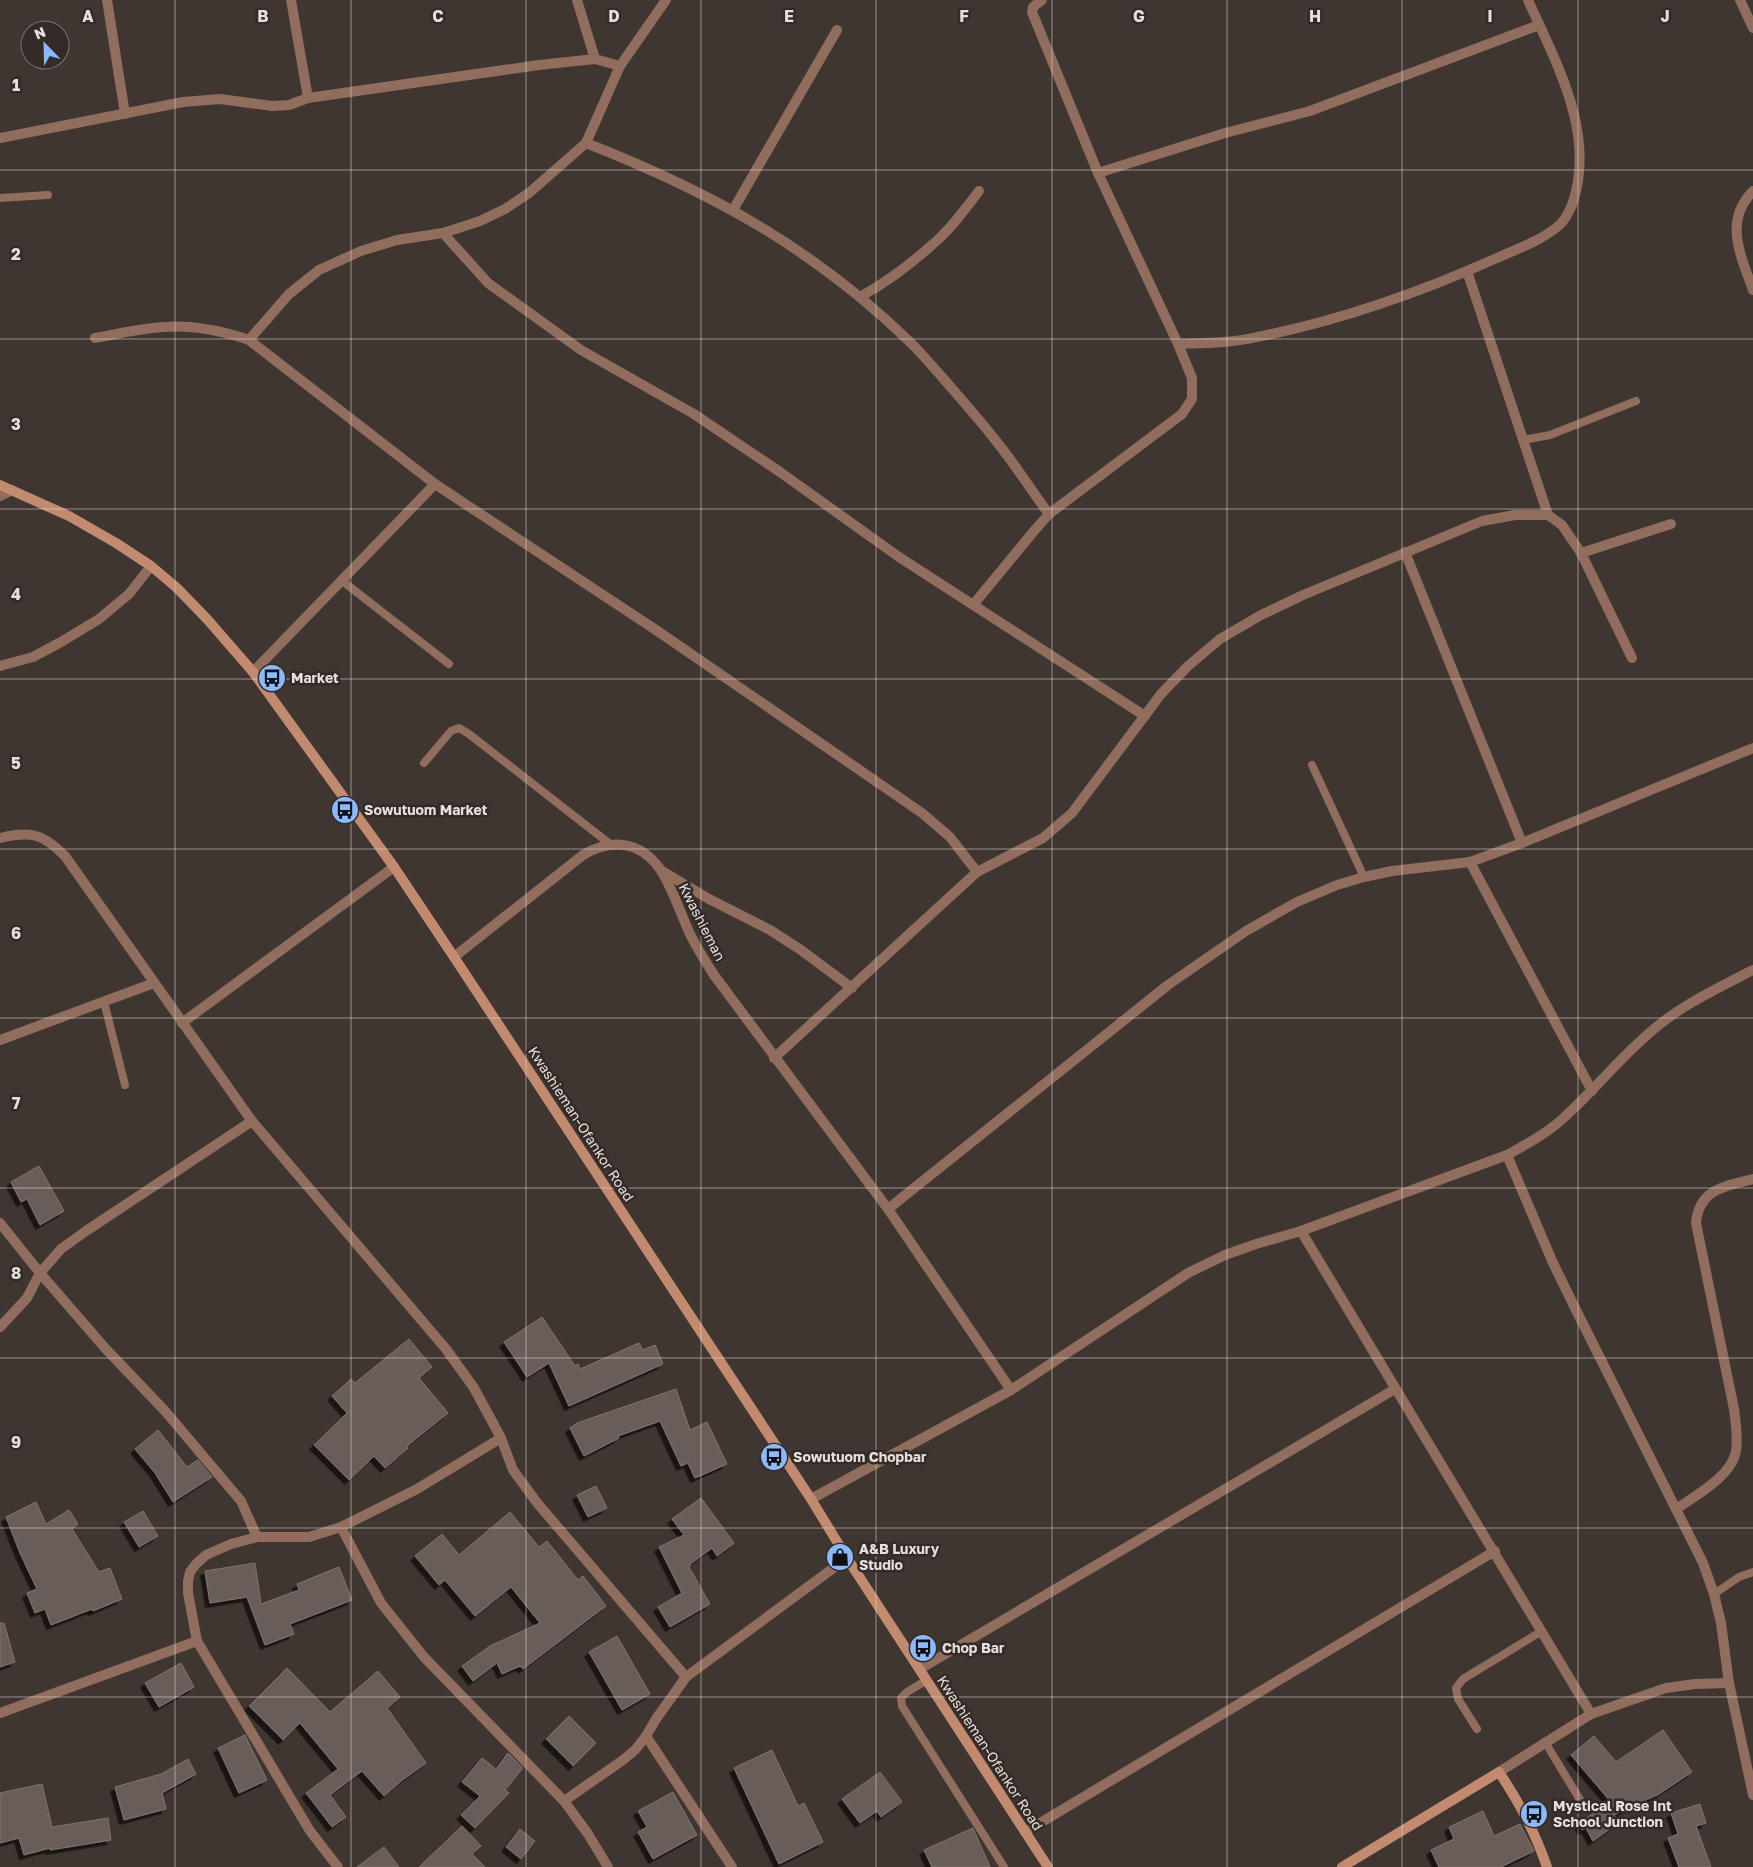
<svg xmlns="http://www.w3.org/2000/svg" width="1753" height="1867" viewBox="0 0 1753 1867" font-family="'Golos Text',sans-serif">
	<defs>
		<filter id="shadow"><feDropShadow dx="-4.5" dy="4.5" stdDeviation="0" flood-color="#0009"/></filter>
	</defs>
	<rect width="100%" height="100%" fill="#3f3531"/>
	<!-- building -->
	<g fill="#685d58" stroke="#807570" filter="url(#shadow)">
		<path d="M39 1166 64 1211 40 1225 27 1199 21 1202 11 1182Z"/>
		<path d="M542 1317 575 1366 578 1364 580 1369 639 1343 643 1350 655 1345 663 1364 569 1406 549 1363 527 1377 504 1342Z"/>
		<path d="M409 1339 432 1367 419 1378 448 1413 407 1446 408 1448 385 1468 374 1456 349 1480 314 1445 347 1413 332 1396 351 1379 355 1383Z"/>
		<path d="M676 1389 690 1430 707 1422 727 1464 695 1478 688 1463 681 1466 660 1421 618 1436 619 1438 584 1456 570 1428 577 1423Z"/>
		<path d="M158 1430 187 1467 198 1460 212 1477 173 1502 155 1473 135 1449Z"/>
		<path d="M596 1486 607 1508 588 1517 577 1495Z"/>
		<path d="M701 1498 734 1543 717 1556 712 1548 690 1564V1566L689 1567 710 1604 670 1627 658 1607 682 1593 659 1547 684 1535 672 1519Z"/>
		<path d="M36 1502 46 1524 69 1510 78 1524 72 1529 99 1572 110 1568 122 1599 93 1611 92 1609 51 1625 45 1609 35 1613 27 1593 37 1589 20 1553 6 1517Z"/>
		<path d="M143 1511 158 1536 139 1547 124 1522Z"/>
		<path d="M510 1512 539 1547 547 1541 578 1580 583 1576 606 1606 523 1669 520 1666 502 1674 497 1663 473 1681 462 1666 490 1646 540 1623 511 1587 475 1616 445 1580 439 1585 415 1556 442 1534 459 1555Z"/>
		<path d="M255 1563 261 1604 299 1590 297 1584 339 1567 352 1600 290 1624 294 1634 265 1645 247 1597 210 1603 205 1571Z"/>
		<path d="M0 1623H4L15 1662 0 1667Z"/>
		<path d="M617 1636 650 1694 622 1710 589 1652Z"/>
		<path d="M181 1663 194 1687 159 1707 145 1683Z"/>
		<path d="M287 1668 330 1712 378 1671 400 1697 387 1708 426 1763 401 1781 384 1796 362 1771 330 1795 346 1817 332 1827 306 1793 338 1769 300 1723 283 1740 249 1706Z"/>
		<path d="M569 1716 596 1743 573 1766 546 1739Z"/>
		<path d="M1663 1730 1692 1772 1659 1794 1614 1815 1618 1823 1593 1841 1586 1828 1582 1830 1579 1824 1610 1801 1571 1755 1594 1736 1616 1762Z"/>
		<path d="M245 1735 267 1780 239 1793 218 1748Z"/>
		<path d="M772 1750 798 1806 804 1803 823 1842 779 1864 734 1768Z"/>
		<path d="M508 1753 523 1768 505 1790 509 1793 475 1828 461 1815 480 1796 462 1782 482 1758 496 1769Z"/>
		<path d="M188 1759 196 1774 162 1793 166 1809 124 1820 115 1787 161 1774Z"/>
		<path d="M880 1772 902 1802 881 1817 877 1811 860 1823 842 1799Z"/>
		<path d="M42 1784 52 1827 108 1818 111 1840 50 1850V1848L24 1855 19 1838 0 1843V1793Z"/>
		<path d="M673 1792 697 1835 653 1859 638 1832 647 1827 638 1811Z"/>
		<path d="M1700 1804 1706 1823 1696 1826 1711 1867H1679L1668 1838 1678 1834 1671 1813Z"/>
		<path d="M1483 1811 1494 1836 1520 1824 1534 1851 1501 1867H1439L1431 1850 1454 1839 1449 1827Z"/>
		<path d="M462 1826 481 1846 472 1854 485 1867H419Z"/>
		<path d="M973 1828 990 1867H932L924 1850Z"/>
		<path d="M520 1829 535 1841 521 1859 506 1847Z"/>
		<path d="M384 1847 399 1867H357Z"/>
	</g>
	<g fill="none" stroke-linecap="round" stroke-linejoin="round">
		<!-- lane -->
		<g stroke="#906d5c" stroke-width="8">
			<path d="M0 198 48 195"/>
			<path d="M1523 440 1550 435 1636 401"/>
			<path d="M341 580 449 664"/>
			<path d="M424 763 451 731 459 728 469 734 610 844"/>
			<path d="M1312 765 1364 877"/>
			<path d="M104 1002 125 1085"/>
			<path d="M1714 1594 1739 1577 1753 1572"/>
			<path d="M927 1680 907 1692 901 1698 902 1706 1004 1867"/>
			<path d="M1477 1729 1458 1699 1456 1688 1463 1679 1542 1631"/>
			<path d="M1545 1742 1585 1808"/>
		</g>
		<!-- street -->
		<g stroke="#906d5c" stroke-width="10">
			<path d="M107 0 125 114"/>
			<path d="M291 0 308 98"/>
			<path d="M577 0 595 59"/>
			<path d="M1740 0 1753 28"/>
			<path d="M0 138 183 102 220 99 272 106 289 105 308 98 539 65 595 59 620 66"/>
			<path d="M586 143C711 192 815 249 912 344 922 354 932 366 942 377 960 398 979 419 996 441 1015 464 1031 490 1049 514"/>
			<path d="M1098 173 1225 133 1310 111 1539 25"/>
			<path d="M1753 191C1723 221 1741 256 1753 290"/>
			<path d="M733 210 837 30"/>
			<path d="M443 233 488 283 581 350 694 414 780 472 899 557 1145 716"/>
			<path d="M1467 271 1548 515"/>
			<path d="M860 297C885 283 911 264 933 244 951 229 965 209 979 191"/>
			<path d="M95 338C118 334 141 328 165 327 193 325 222 331 249 340L435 484 659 632 922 813 950 837 977 872"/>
			<path d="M249 340 289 294 319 270 361 251 397 240 443 233 480 221 505 209 529 193 586 143 620 66 666 0"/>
			<path d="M1178 344C1204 343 1231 343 1257 337 1339 321 1421 292 1497 258 1517 249 1540 241 1557 227 1563 223 1569 212 1572 205 1597 134 1556 63 1528 0"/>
			<path d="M0 496 12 490"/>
			<path d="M1405 552 1522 843"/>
			<path d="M1581 553 1632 658"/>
			<path d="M973 605 1034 531 1049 514 1182 414 1192 399V378L1178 344 1098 173 1032 12 1033 7 1042 0"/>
			<path d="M0 666 33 657 61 642 99 619 129 594 151 566"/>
			<path d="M253 672 435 484"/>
			<path d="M0 838C31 831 42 833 65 856L252 1121 446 1349 474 1388 501 1438 513 1470 538 1504 686 1677"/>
			<path d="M1470 862 1592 1091"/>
			<path d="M662 871 709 899 770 930 801 950 852 988"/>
			<path d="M454 957 583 855C611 838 640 841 660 869 671 885 681 914 689 932 696 947 705 961 714 975L888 1209 1011 1390"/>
			<path d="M182 1023 394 867"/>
			<path d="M0 1040 154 983"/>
			<path d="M774 1058 977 872 1043 838 1072 813 1161 694 1188 666 1220 639 1261 615 1303 595 1482 521 1515 515H1548L1562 525 1581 553 1671 524"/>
			<path d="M1507 1155 1553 1263 1576 1310 1703 1563 1714 1594 1721 1623 1729 1683 1753 1795"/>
			<path d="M888 1209 1168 985 1246 931 1297 902 1337 885 1364 877 1392 871 1470 862 1522 843 1753 748"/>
			<path d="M0 1223 40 1273 105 1348 165 1411 241 1501 257 1537"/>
			<path d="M1301 1231C1397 1393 1495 1553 1591 1714"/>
			<path d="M0 1327 27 1298 40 1273 61 1249 86 1231 252 1121"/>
			<path d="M811 1499 1011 1390 1188 1273 1225 1255 1256 1244 1301 1231 1507 1155C1525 1145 1543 1136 1559 1122 1590 1095 1615 1063 1646 1036 1677 1007 1716 989 1753 970"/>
			<path d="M1676 1509C1695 1496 1732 1476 1736 1451 1738 1437 1736 1423 1734 1409L1696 1223C1699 1189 1725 1186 1753 1179"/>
			<path d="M341 1527 381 1603 424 1657 564 1801 588 1834 608 1867"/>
			<path d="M920 1669 1395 1389"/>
			<path d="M0 1713 197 1641"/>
			<path d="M646 1736 732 1867"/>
			<path d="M1499 1772 1591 1714 1666 1688 1695 1684 1729 1683"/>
			<path d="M564 1801 623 1760 636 1749 646 1736 656 1719 686 1677 847 1558"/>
			<path d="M1025 1832 1495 1551"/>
			<path d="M338 1867 310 1831 197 1641 188 1593V1581L190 1572 196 1564 206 1555 231 1544 257 1537H309L341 1527 417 1489 501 1438"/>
		</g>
		<!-- secondary -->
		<g stroke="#c28a6e" stroke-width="10">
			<path d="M0 485 69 516 116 543 151 566 177 588 207 619 253 672 394 867 454 957 811 1499 847 1558 1048 1867"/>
			<path d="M1342 1867 1499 1772C1520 1804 1534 1830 1547 1867"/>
		</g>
	</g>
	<!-- grid -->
	<path fill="none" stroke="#e6e0dd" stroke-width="1" stroke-opacity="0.55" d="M175 0V1867M351 0V1867M526 0V1867M701 0V1867M876 0V1867M1052 0V1867M1227 0V1867M1402 0V1867M1578 0V1867M0 170H1753M0 339H1753M0 509H1753M0 679H1753M0 849H1753M0 1018H1753M0 1188H1753M0 1358H1753M0 1528H1753M0 1697H1753"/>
	<!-- icons -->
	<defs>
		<g id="bus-disc" transform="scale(1.4375)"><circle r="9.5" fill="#8bbafc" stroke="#342b27"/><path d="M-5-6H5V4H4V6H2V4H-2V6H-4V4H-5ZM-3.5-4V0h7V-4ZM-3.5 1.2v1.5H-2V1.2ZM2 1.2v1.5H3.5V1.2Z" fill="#111"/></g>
		<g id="shop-disc" transform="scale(1.4375)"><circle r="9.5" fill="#8bbafc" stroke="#342b27"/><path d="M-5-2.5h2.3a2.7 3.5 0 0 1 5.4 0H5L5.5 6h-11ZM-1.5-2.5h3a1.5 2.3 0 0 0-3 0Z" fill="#111"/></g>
	</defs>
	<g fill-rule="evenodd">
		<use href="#bus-disc" x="272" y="678"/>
		<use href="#bus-disc" x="345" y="810"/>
		<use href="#bus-disc" x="774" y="1457"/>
		<use href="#shop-disc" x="840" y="1557"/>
		<use href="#bus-disc" x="923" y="1648"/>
		<use href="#bus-disc" x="1534" y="1814"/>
	</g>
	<g text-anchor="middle" stroke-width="5" stroke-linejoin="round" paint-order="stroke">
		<!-- poi labels -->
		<g font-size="14" font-weight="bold" fill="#e6e0dd" stroke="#342b27" text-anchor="start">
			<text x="291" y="683">Market</text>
			<text x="364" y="815">Sowutuom Market</text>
			<text x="793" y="1462">Sowutuom Chopbar</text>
			<text x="859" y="1554">A&amp;B Luxury<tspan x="859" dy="16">Studio</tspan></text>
			<text x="942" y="1653">Chop Bar</text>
			<text x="1553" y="1811">Mystical Rose Int<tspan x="1553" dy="16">School Junction</tspan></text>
		</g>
		<!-- street labels -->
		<g font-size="14" fill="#e6e0dd" stroke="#342b27">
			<text transform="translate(702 922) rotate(63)" y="5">Kwashieman</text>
			<text transform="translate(581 1124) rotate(57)" y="5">Kwashieman-Ofankor Road</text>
			<text transform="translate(990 1753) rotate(57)" y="5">Kwashieman-Ofankor Road</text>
		</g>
	</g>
	<g font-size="16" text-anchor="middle" font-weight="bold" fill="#e6e0dd" stroke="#342b27" stroke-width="5" stroke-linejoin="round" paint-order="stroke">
		<text x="88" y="22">A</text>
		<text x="263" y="22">B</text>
		<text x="438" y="22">C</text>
		<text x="614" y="22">D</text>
		<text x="789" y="22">E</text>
		<text x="964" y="22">F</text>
		<text x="1139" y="22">G</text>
		<text x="1315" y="22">H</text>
		<text x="1490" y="22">I</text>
		<text x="1665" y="22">J</text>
		<text x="16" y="91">1</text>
		<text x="16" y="260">2</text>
		<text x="16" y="430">3</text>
		<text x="16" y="600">4</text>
		<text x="16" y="769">5</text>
		<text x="16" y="939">6</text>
		<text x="16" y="1109">7</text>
		<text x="16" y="1279">8</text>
		<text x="16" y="1448">9</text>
	</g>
	<!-- north arrow -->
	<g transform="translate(45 45) rotate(337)"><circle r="24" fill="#342b27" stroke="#7b7370"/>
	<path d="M0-4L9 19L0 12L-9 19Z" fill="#8bbafc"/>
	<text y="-8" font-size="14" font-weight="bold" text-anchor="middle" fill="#e6e0dd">N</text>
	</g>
</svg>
